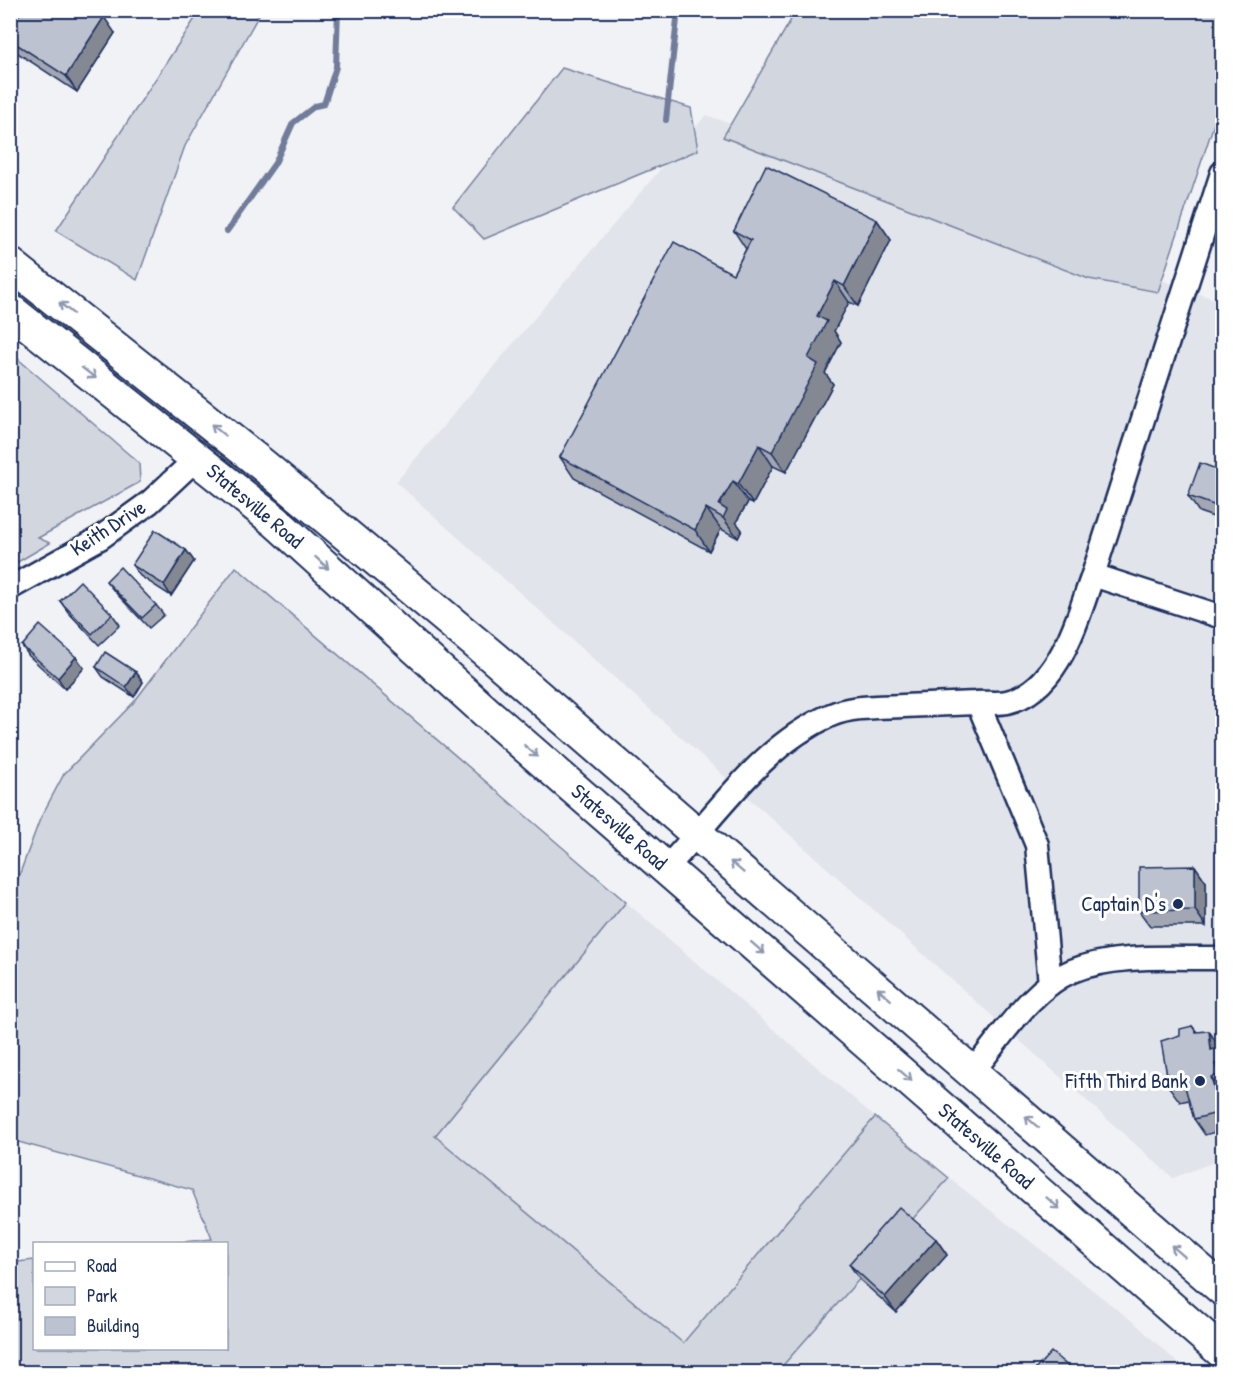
<svg xmlns="http://www.w3.org/2000/svg" width="1233" height="1383" viewBox="0 0 1233 1383" font-family="'Patrick Hand',sans-serif">
	<rect width="100%" height="100%" fill="#f1f2f5"/>
	<filter id="ink" filterUnits="userSpaceOnUse"><feTurbulence type="fractalNoise" baseFrequency=".0167" numOctaves="2"/><feDisplacementMap in="SourceGraphic" scale="12" xChannelSelector="R" yChannelSelector="G"/><feConvolveMatrix kernelMatrix="1 2 1 2 8 2 1 2 1" color-interpolation-filters="sRGB"/></filter>
	<g filter="url(#ink)">
		<!-- built -->
		<g fill="#e1e4ea">
			<path d="M706 115 1214 299 1222 272V1159L1173 1178 396 482Z"/>
			<path d="M626 902 875 1117 683 1343 435 1136Z"/>
			<path d="M949 1178 1136 1324 1187 1372H777Z"/>
		</g>
		<!-- green -->
		<g fill="#d2d6df" stroke="#76829e" stroke-width="1.5">
			<path d="M200 11H261L185 146 137 280 56 231Z"/>
			<path d="M796 11H1222V100L1158 292 1089 279 723 137Z"/>
			<path d="M562 68 691 108 698 150 484 239 453 207Z"/>
			<path d="M11 353 139 463 140 482 38 538 50 543 11 566Z"/>
			<path d="M236 567 626 902 435 1136 683 1343 875 1117 949 1178 777 1372H11L10 1263 34 1260V1348H226V1244L173 1243 212 1239 192 1190 11 1140 10 900 40 819 64 774 134 702Z"/>
		</g>
		<g fill="none" stroke-linecap="round" stroke-linejoin="round">
			<!-- stream -->
			<g stroke="#707c9a" stroke-width="6">
				<path d="M666 120 678 10"/>
				<path d="M227 231 275 163 293 123 315 106 324 104 336 67 338 10"/>
			</g>
			<!-- minor casing -->
			<g stroke="#1b2f5e" stroke-width="27">
				<g id="minor">
					<path d="M1093 575 1222 617"/>
					<path d="M10 588 100 538 150 502 197 458"/>
					<path d="M978 703 1037 845 1050 984"/>
					<path d="M666 868C718 814 760 746 831 715 851 706 881 707 903 706 927 705 951 704 976 703 986 702 998 704 1007 702 1060 690 1077 618 1093 575L1222 173"/>
					<path d="M973 1071C1001 1038 1031 988 1072 971 1117 953 1175 959 1222 958"/>
				</g>
			</g>
			<!-- secondary casing -->
			<g stroke="#1b2f5e" stroke-width="36">
				<g id="secondary">
					<path d="M10 264 264 466 494 658 1222 1289"/>
					<path d="M10 310 276 522 486 712 1222 1352"/>
				</g>
			</g>
			<!-- minor -->
			<use href="#minor" stroke="#fff" stroke-width="22"/>
			<!-- secondary -->
			<use href="#secondary" stroke="#fff" stroke-width="32"/>
		</g>
		<!-- wall -->
		<g fill="#a2a7b3" stroke="#1b2f5e" stroke-width="1.5">
			<path d="M10 28 115 33 77 92 16 52 10 45Z"/>
			<path d="M877 220 891 240 858 306 849 302 834 331 841 342 825 373 833 384 786 472 773 466 753 504 748 502 736 522 742 530 738 538 721 529 709 551 574 478 560 457 733 274 746 249 734 231Z"/>
			<path d="M1222 471V520L1199 512 1188 496Z"/>
			<path d="M186 550 194 561 171 596 140 576 132 565Z"/>
			<path d="M106 581 156 605 164 615 149 628 114 591Z"/>
			<path d="M60 601 112 614 120 625 99 645 68 612Z"/>
			<path d="M22 646 76 657 84 668 65 689 29 656Z"/>
			<path d="M96 667 136 672 143 682 134 697 103 677Z"/>
			<path d="M1195 866 1206 882V926H1150L1139 911Z"/>
			<path d="M1192 1026 1197 1032 1209 1031 1219 1047 1220 1050 1222 1054V1130L1205 1135 1194 1119 1189 1100 1180 1102 1169 1087Z"/>
			<path d="M936 1239 947 1255 896 1312 860 1280 849 1264Z"/>
		</g>
		<!-- shaded-wall -->
		<g fill="#848892" stroke="#1b2f5e" stroke-width="1.5">
			<path d="M104 17 115 33 77 92 66 76Z"/>
			<path d="M877 220 891 240 858 306 844 286Z"/>
			<path d="M835 281 849 302 834 331 841 342 825 373 833 384 786 472 772 452 808 358 817 316Z"/>
			<path d="M759 445 773 466 753 504 738 484Z"/>
			<path d="M733 481 748 502 736 522 742 530 738 538 723 518 719 505Z"/>
			<path d="M706 508 721 529 709 551 695 530Z"/>
			<path d="M186 550 194 561 171 596 164 585Z"/>
			<path d="M76 657 84 668 65 689 58 678Z"/>
			<path d="M136 672 143 682 134 697 126 687Z"/>
			<path d="M1195 866 1206 882V926L1195 910Z"/>
			<path d="M1209 1031 1219 1047 1220 1050 1222 1054V1066L1211 1050Z"/>
			<path d="M1215 1064 1222 1074V1081L1219 1075Z"/>
			<path d="M1211 1077 1222 1093V1114L1221 1112Z"/>
			<path d="M936 1239 947 1255 896 1312 885 1297Z"/>
		</g>
		<!-- building -->
		<g fill="#bcc2d0" stroke="#1b2f5e" stroke-width="1.5">
			<path d="M22 10H93L104 17 66 76 10 40V28Z"/>
			<path d="M766 165 877 220 844 286 835 281 817 316 827 321 808 358 818 364 772 452 759 445 738 484 733 481 719 505 727 510 723 518 706 508 695 530 560 457 674 242 733 274 751 240 734 231Z"/>
			<path d="M1200 463 1222 471V508L1188 496Z"/>
			<path d="M155 530 186 550 164 585 132 565Z"/>
			<path d="M120 567 156 605 142 618 106 581Z"/>
			<path d="M80 581 112 614 92 634 60 601Z"/>
			<path d="M40 625 76 657 58 678 22 646Z"/>
			<path d="M105 652 136 672 126 687 96 667Z"/>
			<path d="M1195 866V910L1139 911V867Z"/>
			<path d="M1192 1026 1196 1032 1209 1031 1211 1050 1218 1048 1220 1063 1215 1064 1219 1075 1211 1077 1221 1112 1194 1119 1184 1083 1169 1087 1161 1041 1180 1035V1029Z"/>
			<path d="M899 1207 936 1239 885 1297 849 1264Z"/>
			<path d="M1051 1352 1075 1372H1033Z"/>
		</g>
		<!-- one-way arrows -->
		<defs><path id="oneway-shaft" d="M-6 0H5M1.5-3L5.5 0L1.5 3" fill="none" stroke-width="1.6" stroke-linecap="round" stroke-linejoin="round" transform="scale(1.5)"/></defs>
		<g stroke="#8d97ae">
			<use href="#oneway-shaft" transform="translate(66 308) rotate(-141)"/>
			<use href="#oneway-shaft" transform="translate(89 373) rotate(38)"/>
			<use href="#oneway-shaft" transform="translate(218 430) rotate(-141)"/>
			<use href="#oneway-shaft" transform="translate(322 563) rotate(42)"/>
			<use href="#oneway-shaft" transform="translate(531 751) rotate(41)"/>
			<use href="#oneway-shaft" transform="translate(737 867) rotate(-139)"/>
			<use href="#oneway-shaft" transform="translate(758 948) rotate(41)"/>
			<use href="#oneway-shaft" transform="translate(884 994) rotate(-139)"/>
			<use href="#oneway-shaft" transform="translate(905 1075) rotate(41)"/>
			<use href="#oneway-shaft" transform="translate(1032 1122) rotate(-139)"/>
			<use href="#oneway-shaft" transform="translate(1053 1203) rotate(41)"/>
			<use href="#oneway-shaft" transform="translate(1178 1251) rotate(-139)"/>
		</g>
	</g>
	<!-- markers -->
	<g fill="#1b2f5e" stroke="#fff" stroke-width="2">
		<circle cx="1178" cy="904" r="6"/>
		<circle cx="1200" cy="1081" r="6"/>
	</g>
	<g text-anchor="middle" stroke-width="6" stroke-linejoin="round" paint-order="stroke">
		<!-- street labels -->
		<g font-size="21" fill="#1b2f5e" stroke="#fff">
			<text transform="translate(255 506) rotate(40)" y="7">Statesville Road</text>
			<text transform="translate(108 528) rotate(-33)" y="7">Keith Drive</text>
			<text transform="translate(619 827) rotate(41)" y="7">Statesville Road</text>
			<text transform="translate(986 1146) rotate(41)" y="7">Statesville Road</text>
		</g>
		<!-- poi labels -->
		<g font-size="21" fill="#1b2f5e" stroke="#fff" text-anchor="end">
			<text x="1166" y="911">Captain D's</text>
			<text x="1188" y="1088">Fifth Third Bank</text>
		</g>
	</g>
	<!-- margin -->
	<rect width="1233" height="1383" fill="none" stroke="#fff" stroke-width="36"/>
	<rect x="18" y="18" width="1197" height="1347" fill="none" stroke="#1b2f5e" stroke-width="2" filter="url(#ink)"/>
	<!-- legend -->
	<rect x="33" y="1242" width="195" height="108" fill="#ffffff" stroke="#a4acbf" stroke-width="1.5"/>
	<rect x="45" y="1262" width="30" height="9" fill="#ffffff" stroke="#a4acbf" stroke-width="1.5"/>
	<text x="87" y="1272" font-size="18" fill="#1b2f5e">Road</text>
	<rect x="45" y="1287" width="30" height="18" fill="#d2d6df" stroke="#a4acbf" stroke-width="1.5"/>
	<text x="87" y="1302" font-size="18" fill="#1b2f5e">Park</text>
	<rect x="45" y="1317" width="30" height="18" fill="#bcc2d0" stroke="#a4acbf" stroke-width="1.5"/>
	<text x="87" y="1332" font-size="18" fill="#1b2f5e">Building</text>
</svg>
